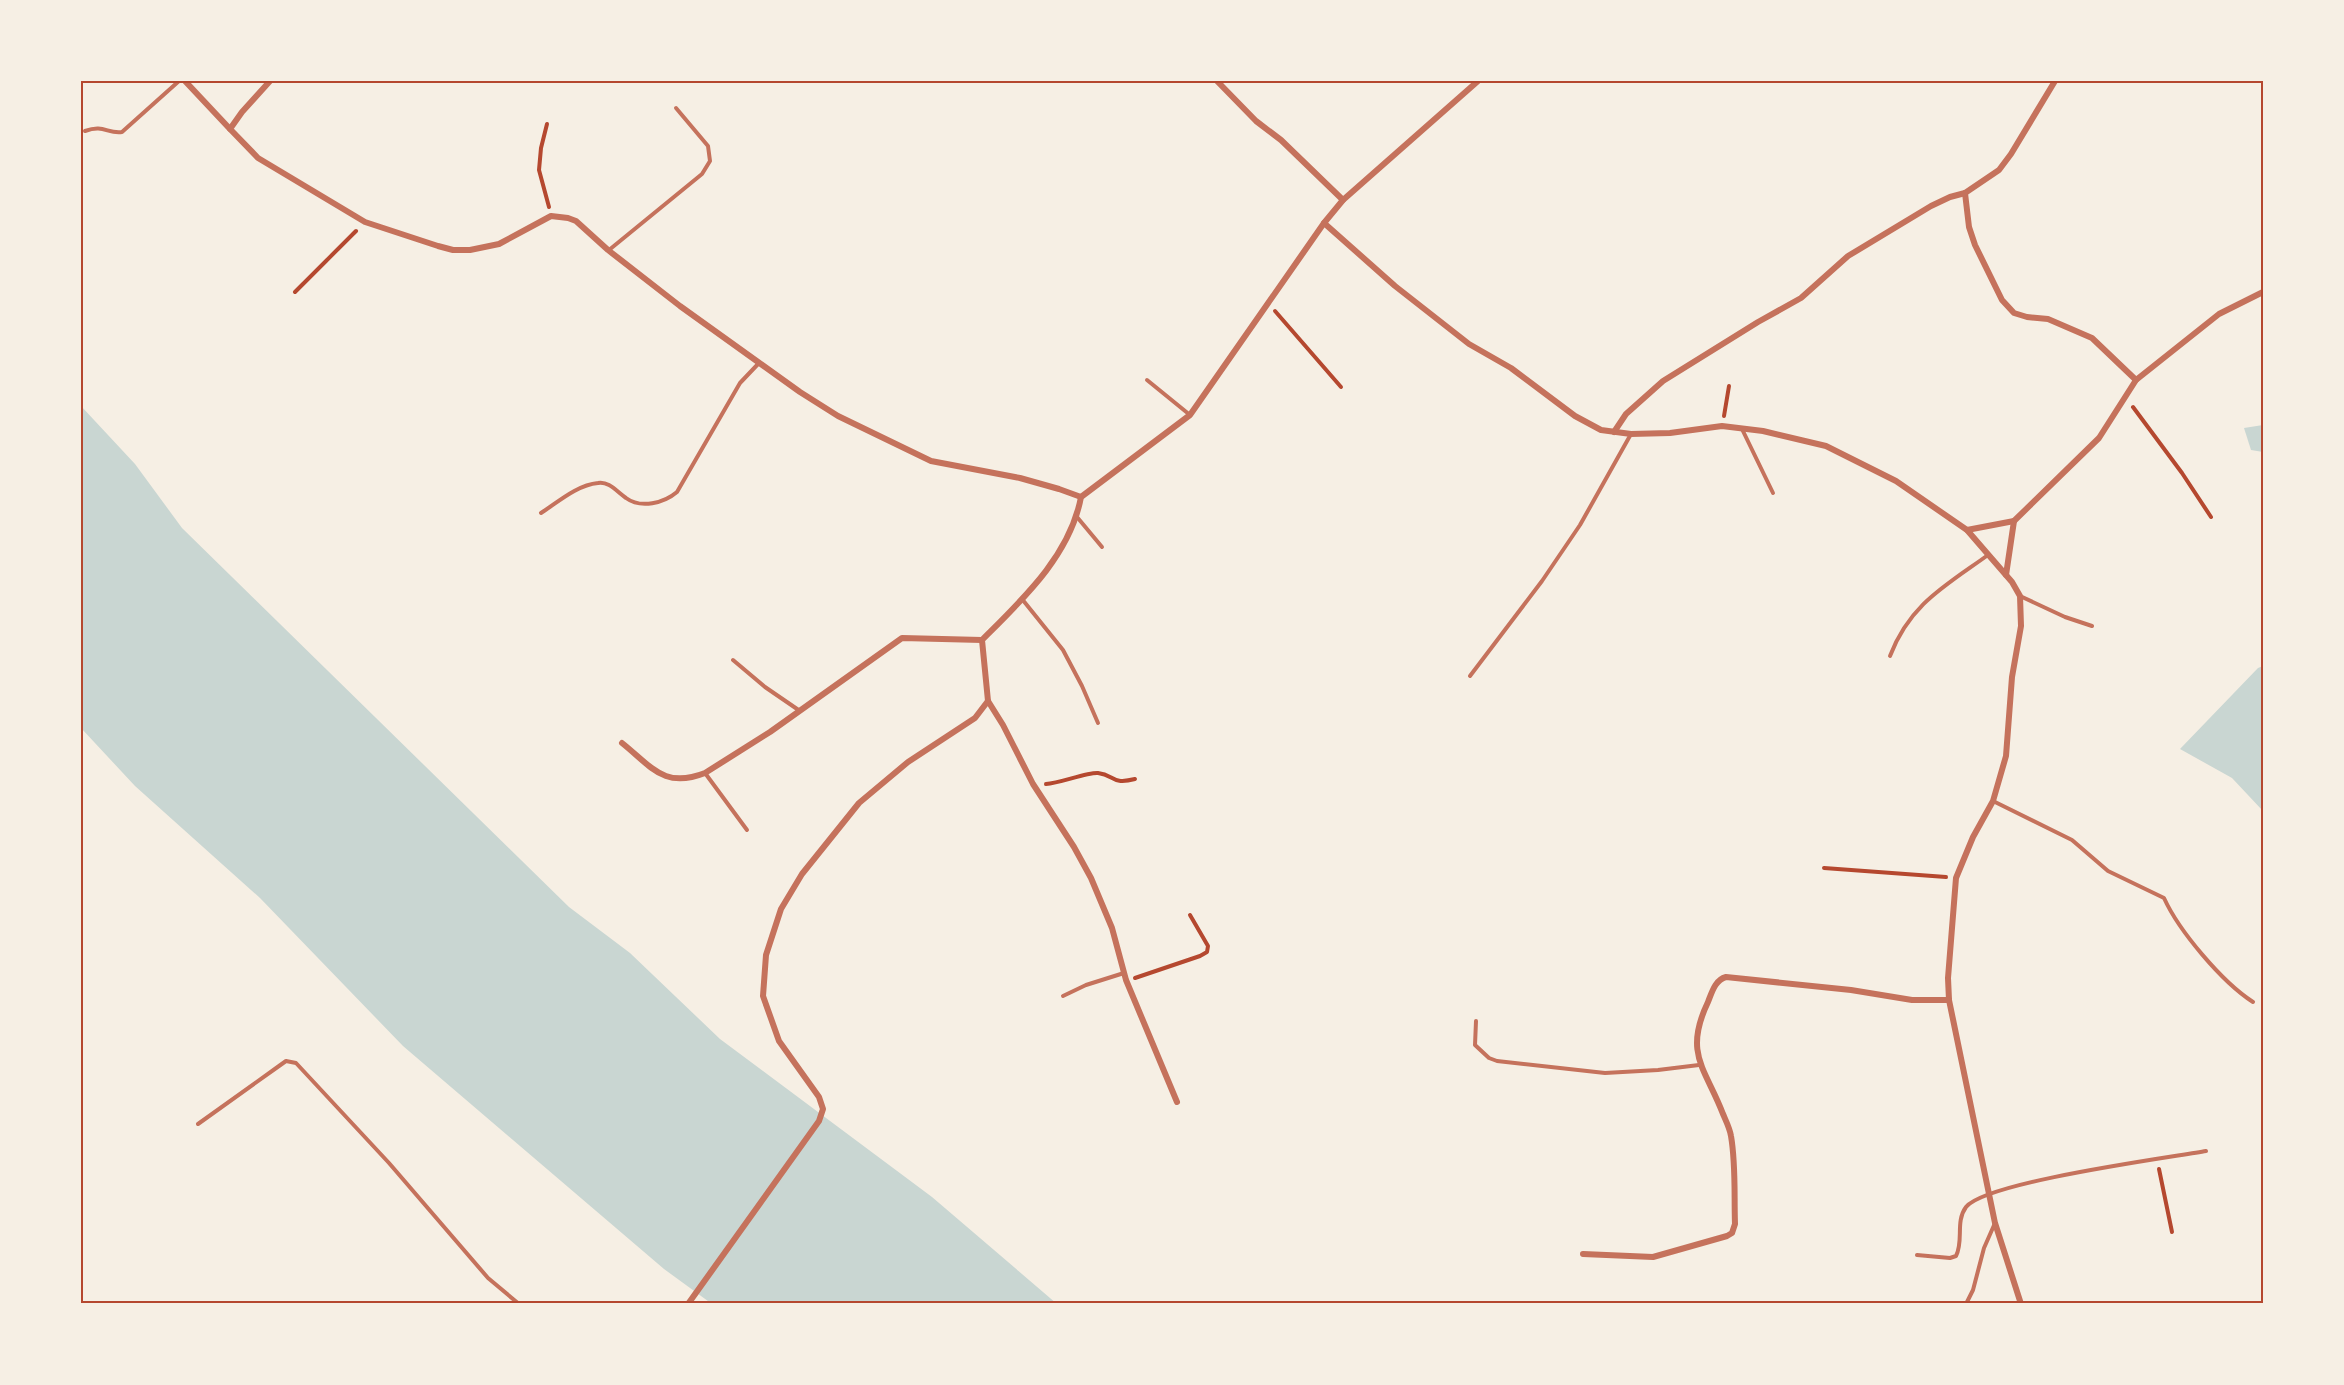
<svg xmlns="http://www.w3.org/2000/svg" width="2344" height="1385" viewBox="0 0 2344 1385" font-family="'Playfair Display',serif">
	<rect width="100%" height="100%" fill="#f6efe4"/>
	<!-- water -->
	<g fill="#c9d6d2">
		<path d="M81 406 135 464 182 528 569 907 630 953 720 1039 932 1197 1057 1304H712L664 1269 403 1046 260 898 135 786 81 728Z"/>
		<path d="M2263 425V452L2251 450 2244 428Z"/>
		<path d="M2263 666V811L2232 778 2180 749 2258 668Z"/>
	</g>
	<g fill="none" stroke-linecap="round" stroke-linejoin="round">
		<!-- path -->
		<g stroke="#b5482f" stroke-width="4">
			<path d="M547 124 541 148 539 170 549 207"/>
			<path d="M295 292 356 231"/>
			<path d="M1275 311 1341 387"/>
			<path d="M2133 407 2182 473 2211 517"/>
			<path d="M1724 416 1729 386"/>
			<path d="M1046 784C1060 783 1088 772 1098 773 1115 775 1111 785 1135 779"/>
			<path d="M1824 868 1946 877"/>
			<path d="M1135 978 1200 956 1207 952 1208 946 1190 915"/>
			<path d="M2159 1169 2172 1232"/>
		</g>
		<!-- service -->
		<g stroke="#c5725c" stroke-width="4">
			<path d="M85 131C104 124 107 134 122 132L179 81"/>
			<path d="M609 250 702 174 710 161 708 146 676 108"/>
			<path d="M1147 380 1190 415"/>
			<path d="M1742 429 1773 493"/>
			<path d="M541 513C558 502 577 485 598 483 609 481 617 492 626 498 641 509 664 503 677 492L740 383 759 363"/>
			<path d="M1077 517 1102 547"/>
			<path d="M2020 596 2065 617 2092 626"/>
			<path d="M1022 599 1063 650 1082 686 1098 723"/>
			<path d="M1890 656C1910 604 1945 586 1988 555"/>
			<path d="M733 660 765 687 800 711"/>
			<path d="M1470 676 1542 581 1580 525 1631 434"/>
			<path d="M705 773 747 830"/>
			<path d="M1993 801 2072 840 2108 871 2164 898C2179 931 2222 982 2253 1002"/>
			<path d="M1063 996 1086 985 1124 973"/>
			<path d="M1476 1021 1475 1045 1489 1058 1497 1061 1605 1073 1658 1070 1699 1065"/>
			<path d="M198 1124 279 1066 286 1061 296 1063 389 1163 488 1278 519 1304"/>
			<path d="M1917 1255 1950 1258 1956 1256C1964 1241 1955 1222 1966 1207 1986 1182 2166 1158 2206 1151"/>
			<path d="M1966 1304 1973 1290 1984 1248 1995 1223"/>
		</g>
		<!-- minor -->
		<g stroke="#c5725c" stroke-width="6">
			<path d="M185 81 230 129"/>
			<path d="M270 81 242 112 230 129 258 158 365 222 438 246 453 250H470L499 244 551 216 568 218 576 221 608 250 680 306 800 392 838 416 931 461 1020 478 1059 489 1081 497"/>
			<path d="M1217 81 1256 121 1281 140 1343 200"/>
			<path d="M2055 81 2011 154 1999 170 1965 193 1969 227 1975 245 2002 300 2014 313 2027 317 2048 319 2092 338 2136 380"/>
			<path d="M1324 223 1395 286 1469 344 1511 368 1575 416 1601 430 1631 434 1670 433 1722 426 1763 431 1826 446 1896 481 1967 530 2012 582 2020 596 2021 626 2012 677 2006 756 1993 801 1973 837 1956 878 1948 978 1949 1000 1995 1223 2021 1304"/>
			<path d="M1614 432 1626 414 1663 381 1758 322 1801 298 1848 256 1931 206 1950 197 1965 193"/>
			<path d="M1967 530 2014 521"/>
			<path d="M2006 575 2014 521 2099 438 2136 380 2219 314 2263 292"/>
			<path d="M988 701 1003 725 1033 784 1074 847 1091 878 1112 928 1126 980 1177 1102"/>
			<path d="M622 743C652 767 664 789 705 773L770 732 902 638 982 640"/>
			<path d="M1583 1254 1653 1257 1727 1236 1732 1233 1735 1224C1734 1195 1736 1165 1731 1136 1730 1129 1726 1121 1723 1114 1706 1069 1683 1054 1708 1002 1712 992 1715 980 1726 977L1851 990 1912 1000H1949"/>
			<path d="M688 1304 819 1121 823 1109 819 1097 779 1041 763 996 766 955 781 909 802 874 859 803 908 762 975 718 988 701 982 640C1022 600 1070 556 1081 497L1190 415 1324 223 1343 200 1478 81"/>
		</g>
	</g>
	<!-- border -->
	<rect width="2344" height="1385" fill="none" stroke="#f6efe4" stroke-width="165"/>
	<rect x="82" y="82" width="2180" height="1220" fill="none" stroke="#b5482f" stroke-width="2"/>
</svg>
